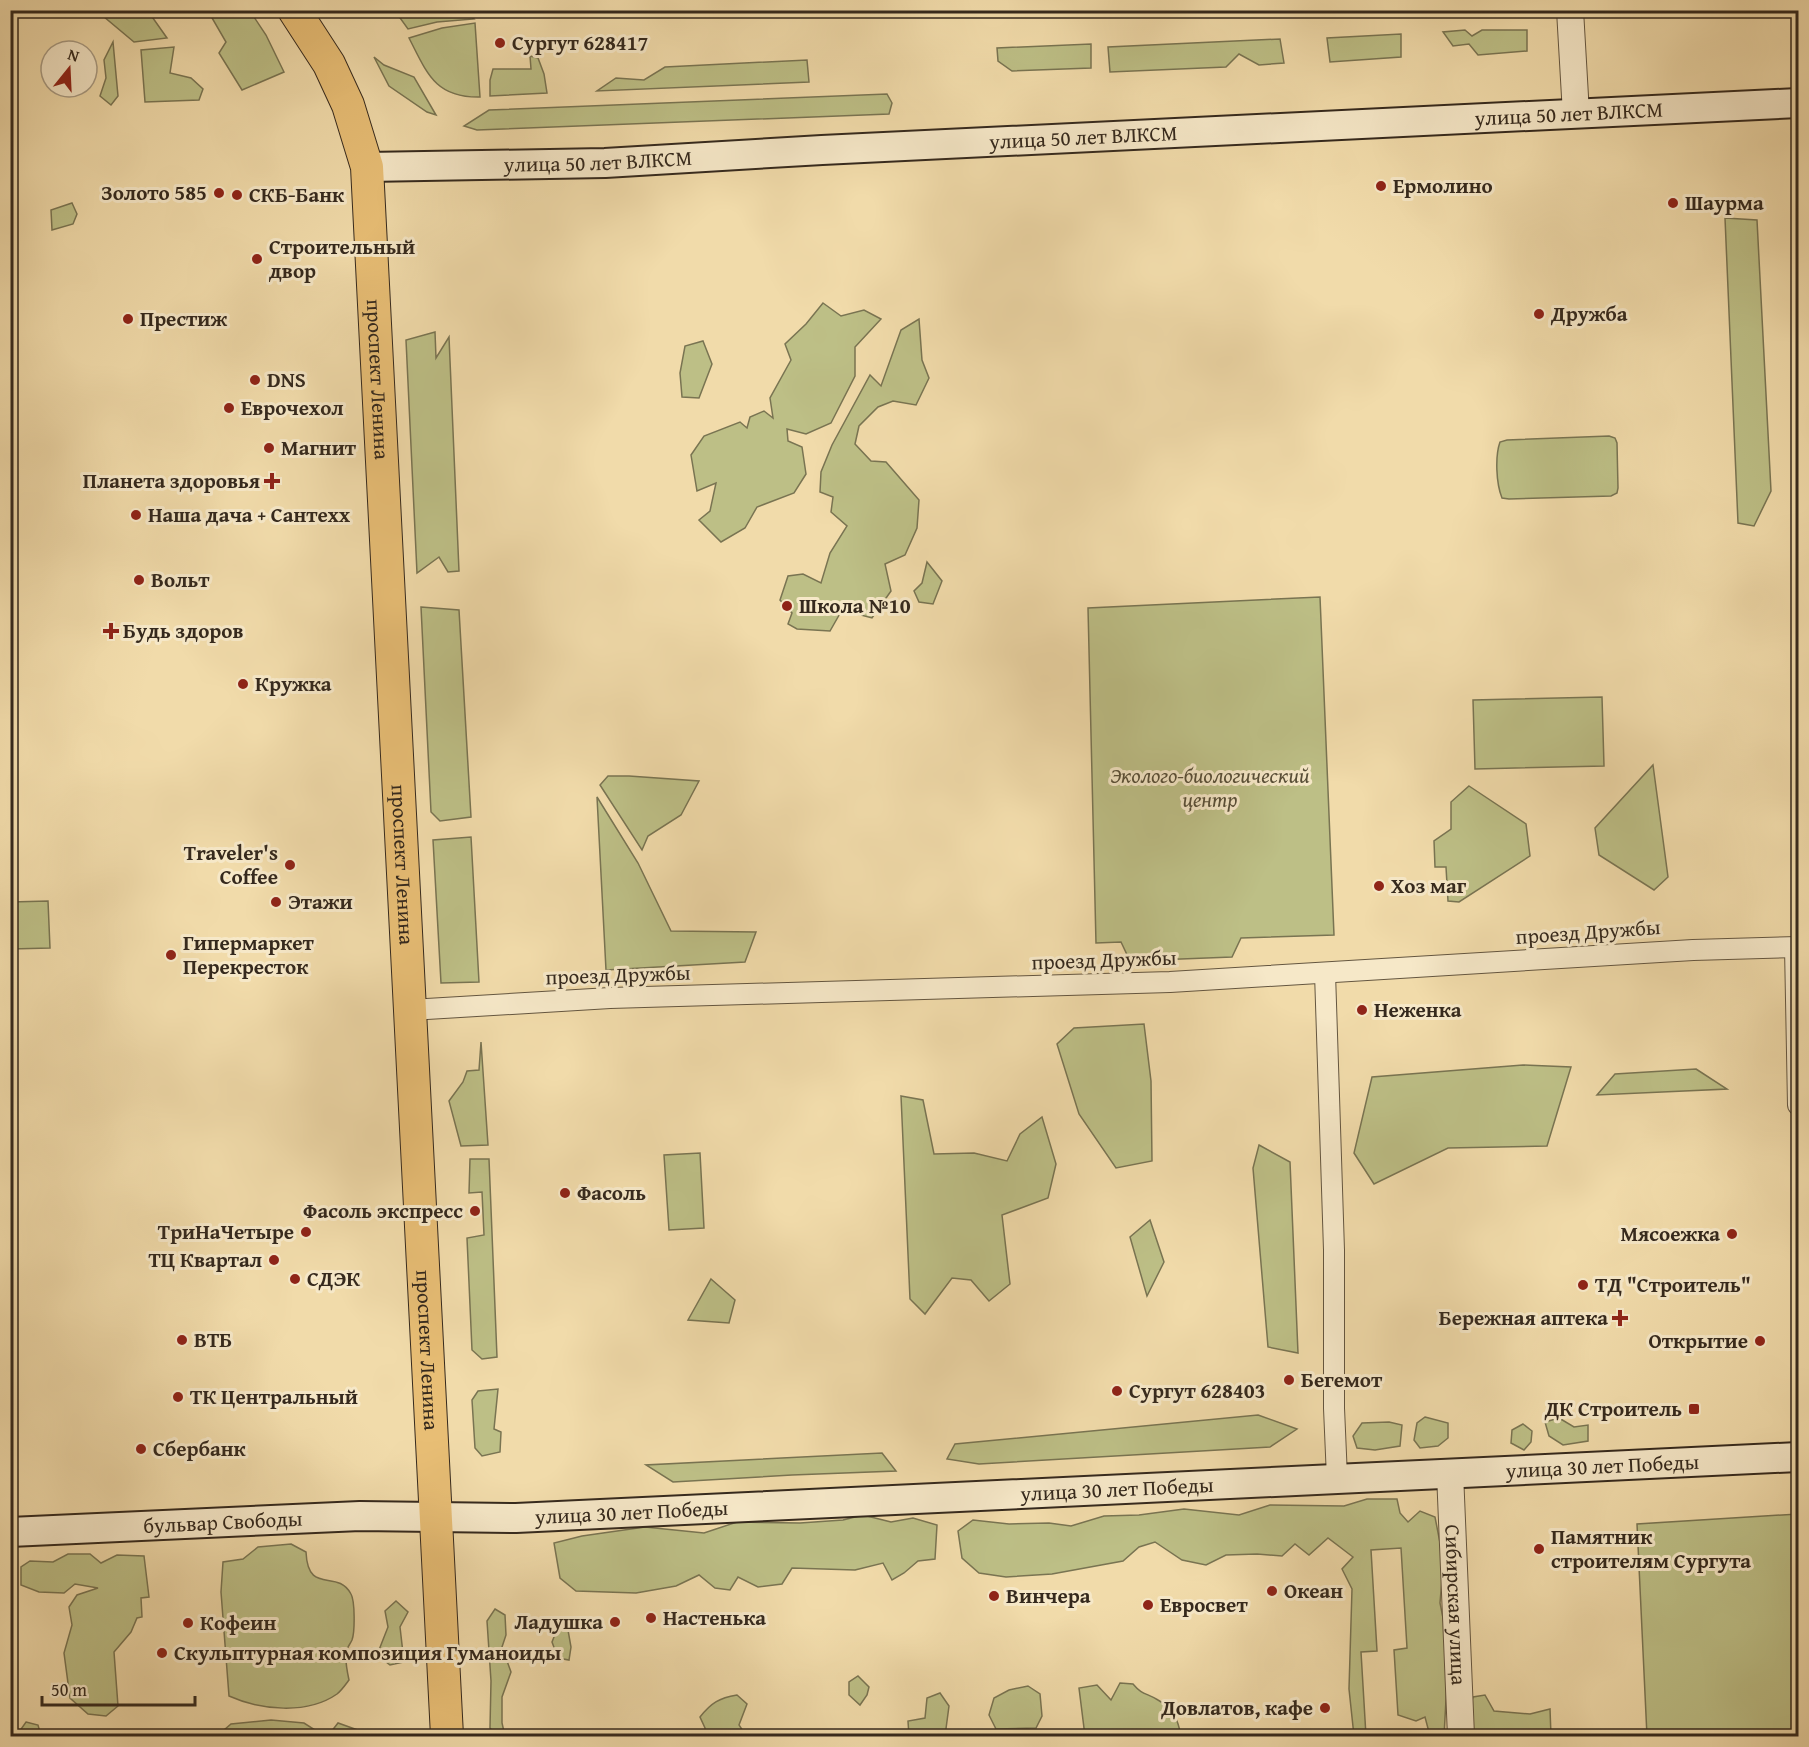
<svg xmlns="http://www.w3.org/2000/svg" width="1809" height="1747" viewBox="0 0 1809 1747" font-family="'Gentium Book Plus',serif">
	<rect width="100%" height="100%" fill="#f1dbaa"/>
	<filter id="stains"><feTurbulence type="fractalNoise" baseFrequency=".00333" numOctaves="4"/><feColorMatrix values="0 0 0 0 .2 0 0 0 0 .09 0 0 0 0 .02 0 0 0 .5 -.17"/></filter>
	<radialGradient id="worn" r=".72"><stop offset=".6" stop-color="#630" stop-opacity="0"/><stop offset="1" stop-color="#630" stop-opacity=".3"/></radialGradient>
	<!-- green -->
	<g fill="#bdbf86" stroke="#797452" stroke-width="1.5">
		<path d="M97 11H148L167 38 134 42Z"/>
		<path d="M208 11H250L266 35 284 72 242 90 219 53 226 42Z"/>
		<path d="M395 11H466L474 19 437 22 408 29Z"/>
		<path d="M475 23 480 97C435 98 427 73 409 38L442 28Z"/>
		<path d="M1465 30 1472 36 1482 30H1527V51L1478 55 1469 44 1453 46 1443 32Z"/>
		<path d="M1401 34V57L1330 62 1327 38Z"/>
		<path d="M1280 39 1284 63 1259 65 1239 54 1226 67 1110 72 1108 47Z"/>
		<path d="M113 42 118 96 111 105 100 96 106 78 104 60Z"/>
		<path d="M1091 44V68L1012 71 998 61 997 48Z"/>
		<path d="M174 47 170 73 191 78 203 89 199 100 145 102 141 50Z"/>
		<path d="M530 56 538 58 544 74 547 93 490 96V80L493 69H531Z"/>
		<path d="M374 57 384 65 414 77 436 115 427 112 389 86Z"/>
		<path d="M807 60 809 82 597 91 616 78 644 80 665 67Z"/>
		<path d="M887 94 892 103 889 114 477 130 464 126 489 110Z"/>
		<path d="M72 203 77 214 73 224 52 230 51 210Z"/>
		<path d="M1725 218 1757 220 1771 491 1754 526 1738 523Z"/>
		<path d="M823 303 841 316 864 310 881 319 855 347V376L831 423 806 434 787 429 788 441 802 447 806 474 794 493 757 507 745 528 721 542 699 520 710 511 716 483 697 491 691 455 704 436 740 422 747 428 750 417 764 411 773 418 770 398 791 360 785 344 806 324Z"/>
		<path d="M919 319 922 360 929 378 916 405 893 401 878 407 859 426 855 444 871 461 886 462 919 500 917 528 905 555 885 564 891 591 872 618 842 610 830 631 797 629 788 624 792 613 780 600 788 576 803 574 821 583 830 553 847 526 831 512 833 497 820 492 821 472 832 445 870 375 881 386 901 330Z"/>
		<path d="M435 332 436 358 449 337 459 571 448 572 439 557 417 573 406 340Z"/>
		<path d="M703 341 712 364 699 398 682 397 680 373 685 346Z"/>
		<path d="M1609 436 1615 438 1617 443 1618 488 1617 493 1611 496 1509 499 1502 498C1496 483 1495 456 1500 442L1507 440Z"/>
		<path d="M927 562 942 581 933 604 919 602 914 591 922 583Z"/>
		<path d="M1320 597 1334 935 1241 938 1232 957 1130 961 1121 942 1096 943 1088 608Z"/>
		<path d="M421 607 459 610 471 817 440 821 431 812Z"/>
		<path d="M1602 697 1604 766 1475 769 1473 700Z"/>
		<path d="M1653 765 1668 877 1654 890 1599 855 1595 828Z"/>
		<path d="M608 776H629L699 781 681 815 648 836 642 850 600 785Z"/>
		<path d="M1469 786 1526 824 1530 856 1459 902 1448 901 1446 867H1435L1434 841 1451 829V802Z"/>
		<path d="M597 797 638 863 671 931 756 932 745 962 606 970Z"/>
		<path d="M471 837 479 982 441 983 433 840Z"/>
		<path d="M48 901 50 948 11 949V902Z"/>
		<path d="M1144 1024 1151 1081 1152 1161 1116 1168 1079 1114 1057 1044 1074 1028Z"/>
		<path d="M481 1042 488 1145 461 1146 449 1101 463 1082 467 1071 479 1070Z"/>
		<path d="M1523 1065 1571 1067 1547 1146 1448 1148 1374 1184 1354 1153 1372 1077Z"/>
		<path d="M1696 1069 1727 1089 1597 1095 1615 1074Z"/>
		<path d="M901 1096 923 1100 934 1154 974 1153 1007 1161 1020 1134 1042 1117 1056 1164 1048 1198 1002 1215 1010 1284 989 1301 971 1280 952 1278 925 1314 910 1299Z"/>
		<path d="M1259 1145 1290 1162 1298 1353 1268 1347 1253 1168Z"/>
		<path d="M700 1153 704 1228 669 1230 664 1155Z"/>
		<path d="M470 1159H489L497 1357 482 1359 472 1350 467 1238 484 1235 482 1192 469 1193Z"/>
		<path d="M1150 1220 1164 1262 1147 1296 1130 1237Z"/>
		<path d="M711 1279 735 1300 729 1323 688 1320Z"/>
		<path d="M498 1389 494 1429 501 1432 500 1452 482 1456 475 1448 472 1400 478 1391Z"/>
		<path d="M1258 1415 1297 1429 1270 1447 979 1464 947 1459 955 1444Z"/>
		<path d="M1425 1417 1448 1423V1438L1438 1446 1420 1448 1414 1440 1417 1423Z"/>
		<path d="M1559 1418 1574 1427 1588 1425V1441L1563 1445 1549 1436 1545 1422Z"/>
		<path d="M1389 1422 1402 1425 1400 1446 1375 1450 1357 1448 1353 1436 1362 1423Z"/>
		<path d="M1523 1424 1532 1431 1531 1442 1524 1450 1511 1443 1512 1430Z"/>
		<path d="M882 1453 896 1471 792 1475 673 1482 646 1465Z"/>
		<path d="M1367 1499H1397L1400 1513 1408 1522 1420 1511 1435 1517 1441 1548 1442 1579 1440 1603 1446 1633 1448 1663 1444 1736H1430L1425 1717 1416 1721 1398 1715 1394 1650 1407 1648 1401 1548 1371 1550 1377 1651 1361 1652 1366 1736H1354L1349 1689 1352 1589 1342 1569 1353 1557 1328 1538 1309 1555 1295 1544 1282 1556 1257 1554 1226 1555 1206 1565 1182 1560 1155 1542 1139 1547 1123 1561 1052 1574 1006 1577 979 1573 962 1558 958 1531 973 1520 1009 1524 1049 1523 1071 1526 1104 1516 1139 1515 1184 1509 1239 1515 1270 1505 1344 1506Z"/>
		<path d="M1798 1514V1736H1647L1637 1524Z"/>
		<path d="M863 1515 891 1522 913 1518 937 1525 935 1559 918 1561 904 1573 892 1580 883 1563 855 1570 792 1568 782 1584 758 1587 738 1577 730 1590 715 1588 699 1575 676 1586 636 1593 576 1591 560 1578 554 1543 582 1536 645 1527 704 1533 737 1522 800 1523 843 1520Z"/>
		<path d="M291 1544 306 1552C308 1596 337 1568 351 1594 355 1601 355 1632 352 1640 350 1644 347 1648 346 1652 345 1662 347 1671 349 1680 346 1684 342 1690 337 1694 307 1715 260 1710 229 1696L221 1592 223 1562 243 1559 258 1547Z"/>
		<path d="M68 1554H90L101 1563 117 1555 144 1556 149 1597 141 1598 142 1617 137 1618 131 1632 114 1652 118 1706 106 1716 88 1714 70 1698 64 1653 72 1625 69 1607 77 1595 98 1588 75 1584 64 1593 39 1592 21 1585V1567L30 1561 53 1562Z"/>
		<path d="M396 1601 408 1612 400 1627 404 1662 390 1665 377 1655 388 1627 385 1611Z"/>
		<path d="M495 1609 505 1615 506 1635 502 1647 511 1672 502 1697V1723L505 1736H496L490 1728 491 1681 487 1621Z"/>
		<path d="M558 1627 568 1630 571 1647 569 1660 558 1658 552 1642Z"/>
		<path d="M858 1676 869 1687 867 1695 860 1705 849 1695V1682Z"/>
		<path d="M1120 1683 1133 1684C1142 1695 1147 1693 1158 1700 1174 1709 1178 1720 1181 1736H1085L1079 1688 1097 1685 1111 1700Z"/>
		<path d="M1028 1686 1040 1694 1042 1716 1036 1728 996 1729 989 1715 994 1698 1009 1690Z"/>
		<path d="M940 1693 949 1706 945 1736H909L908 1721 925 1718 927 1698Z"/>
		<path d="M737 1695 747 1704 739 1725 743 1731 759 1736H706L705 1728 700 1717C711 1703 719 1698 737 1695Z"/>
		<path d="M1485 1695 1494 1711 1530 1714 1550 1709 1551 1736H1466L1468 1714 1473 1697Z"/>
		<path d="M271 1720 304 1723 318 1732H331L338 1723 369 1734V1736H217L231 1724Z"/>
		<path d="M26 1722 38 1725 41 1736H19V1732Z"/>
		<path d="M201 1730 208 1736H144H149Z"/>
	</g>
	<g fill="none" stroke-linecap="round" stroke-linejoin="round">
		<!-- minor casing -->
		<g stroke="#645640" stroke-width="22">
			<g id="minor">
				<path d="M1795 947 1798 1105"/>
				<path d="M1325 973 1334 1250V1408L1337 1478"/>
				<path d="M410 1010 610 998 1170 982 1693 950 1798 947"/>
			</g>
		</g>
		<!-- tertiary casing -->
		<g stroke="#645640" stroke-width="28">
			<g id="tertiary">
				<path d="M1570 10 1576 114"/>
				<path id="s1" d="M1450 1473 1461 1736"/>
			</g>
		</g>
		<!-- secondary casing -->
		<g stroke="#35291d" stroke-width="32">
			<g id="secondary">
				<path id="s2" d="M367 167 605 163 822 150 1798 103"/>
				<path id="s3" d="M10 1532 360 1516 516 1518 1798 1457"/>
			</g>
		</g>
		<!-- primary casing -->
		<g stroke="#35291d" stroke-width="34">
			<g id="primary">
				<path id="s4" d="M294 10 329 64 348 105 367 167 447 1736"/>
			</g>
		</g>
		<!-- minor -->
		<use href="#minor" stroke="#f6e8c8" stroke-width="20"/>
		<!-- tertiary -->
		<use href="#tertiary" stroke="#f6e8c8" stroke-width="26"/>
		<!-- secondary -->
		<use href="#secondary" stroke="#f6e8c8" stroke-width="28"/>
		<!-- primary -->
		<use href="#primary" stroke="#e8be75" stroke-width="32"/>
	</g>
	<!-- markers -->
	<g fill="#8f2418" stroke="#f6e8c8" stroke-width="2">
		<circle cx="500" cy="43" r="6"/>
		<circle cx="1381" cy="186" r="6"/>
		<circle cx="219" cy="193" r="6"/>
		<circle cx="237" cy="195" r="6"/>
		<circle cx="1673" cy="203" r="6"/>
		<circle cx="257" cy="259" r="6"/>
		<circle cx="1539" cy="314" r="6"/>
		<circle cx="128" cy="319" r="6"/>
		<circle cx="255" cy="380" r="6"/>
		<circle cx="229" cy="408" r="6"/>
		<circle cx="269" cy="448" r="6"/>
		<path d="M269 472h6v6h6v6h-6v6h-6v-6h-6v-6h6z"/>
		<circle cx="136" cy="515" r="6"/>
		<circle cx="139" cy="580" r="6"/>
		<circle cx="787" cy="606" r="6"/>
		<path d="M108 622h6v6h6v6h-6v6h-6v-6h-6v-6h6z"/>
		<circle cx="243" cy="684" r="6"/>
		<circle cx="290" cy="865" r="6"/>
		<circle cx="1379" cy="886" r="6"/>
		<circle cx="276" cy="902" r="6"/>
		<circle cx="171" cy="955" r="6"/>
		<circle cx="1362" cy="1010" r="6"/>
		<circle cx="565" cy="1193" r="6"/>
		<circle cx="475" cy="1211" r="6"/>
		<circle cx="306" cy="1232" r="6"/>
		<circle cx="1732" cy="1234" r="6"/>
		<circle cx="274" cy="1260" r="6"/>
		<circle cx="295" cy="1279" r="6"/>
		<circle cx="1583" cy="1285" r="6"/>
		<path d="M1617 1309h6v6h6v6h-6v6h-6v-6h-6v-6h6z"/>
		<circle cx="182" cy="1340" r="6"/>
		<circle cx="1760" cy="1341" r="6"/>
		<circle cx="1289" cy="1380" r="6"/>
		<circle cx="1117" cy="1391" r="6"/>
		<circle cx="178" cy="1397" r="6"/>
		<rect x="1688" y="1403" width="12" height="12" rx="3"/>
		<circle cx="141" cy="1449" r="6"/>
		<circle cx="1539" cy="1549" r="6"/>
		<circle cx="1272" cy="1591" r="6"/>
		<circle cx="994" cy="1596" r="6"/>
		<circle cx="1148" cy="1605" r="6"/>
		<circle cx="651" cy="1618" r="6"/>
		<circle cx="615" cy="1622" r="6"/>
		<circle cx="188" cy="1623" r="6"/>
		<circle cx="162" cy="1653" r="6"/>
		<circle cx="1325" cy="1708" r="6"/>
	</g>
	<g text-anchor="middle" stroke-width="6" stroke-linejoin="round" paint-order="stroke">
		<!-- poi labels -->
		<g font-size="21" font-weight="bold" fill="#35291d" stroke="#f6e8c8" text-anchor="start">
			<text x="512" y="50">Сургут 628417</text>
			<text x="1393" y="193">Ермолино</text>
			<text x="207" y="200" text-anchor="end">Золото 585</text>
			<text x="249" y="202">СКБ-Банк</text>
			<text x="1685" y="210">Шаурма</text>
			<text x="269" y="254">Строительный<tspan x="269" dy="24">двор</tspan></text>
			<text x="1551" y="321">Дружба</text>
			<text x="140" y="326">Престиж</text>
			<text x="267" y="387">DNS</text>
			<text x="241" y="415">Еврочехол</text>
			<text x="281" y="455">Магнит</text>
			<text x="260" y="488" text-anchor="end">Планета здоровья</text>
			<text x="148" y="522">Наша дача + Сантехх</text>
			<text x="151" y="587">Вольт</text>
			<text x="799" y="613">Школа №10</text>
			<text x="123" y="638">Будь здоров</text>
			<text x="255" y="691">Кружка</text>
			<text x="278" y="860" text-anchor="end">Traveler's<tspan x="278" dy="24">Coffee</tspan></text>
			<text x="1391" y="893">Хоз маг</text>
			<text x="288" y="909">Этажи</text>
			<text x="183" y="950">Гипермаркет<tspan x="183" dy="24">Перекресток</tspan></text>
			<text x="1374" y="1017">Неженка</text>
			<text x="577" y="1200">Фасоль</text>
			<text x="463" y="1218" text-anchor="end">Фасоль экспресс</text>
			<text x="294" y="1239" text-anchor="end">ТриНаЧетыре</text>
			<text x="1720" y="1241" text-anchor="end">Мясоежка</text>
			<text x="262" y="1267" text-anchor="end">ТЦ Квартал</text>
			<text x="307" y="1286">СДЭК</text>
			<text x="1595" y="1292">ТД "Строитель"</text>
			<text x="1608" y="1325" text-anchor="end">Бережная аптека</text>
			<text x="194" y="1347">ВТБ</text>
			<text x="1748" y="1348" text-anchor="end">Открытие</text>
			<text x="1301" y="1387">Бегемот</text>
			<text x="1129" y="1398">Сургут 628403</text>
			<text x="190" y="1404">ТК Центральный</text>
			<text x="1682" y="1416" text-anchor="end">ДК Строитель</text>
			<text x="153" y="1456">Сбербанк</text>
			<text x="1551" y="1544">Памятник<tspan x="1551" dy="24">строителям Сургута</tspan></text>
			<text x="1284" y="1598">Океан</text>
			<text x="1006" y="1603">Винчера</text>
			<text x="1160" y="1612">Евросвет</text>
			<text x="663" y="1625">Настенька</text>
			<text x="603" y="1629" text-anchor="end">Ладушка</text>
			<text x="200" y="1630">Кофеин</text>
			<text x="174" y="1660">Скульптурная композиция Гуманоиды</text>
			<text x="1313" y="1715" text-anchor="end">Довлатов, кафе</text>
		</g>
		<!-- street labels -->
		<g font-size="21" fill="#35291d" stroke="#f6e8c8">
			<text dy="7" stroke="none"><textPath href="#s2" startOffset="1203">улица 50 лет ВЛКСМ</textPath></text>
			<text dy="7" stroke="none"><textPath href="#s2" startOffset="717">улица 50 лет ВЛКСМ</textPath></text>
			<text dy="7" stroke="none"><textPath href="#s2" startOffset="231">улица 50 лет ВЛКСМ</textPath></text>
			<text dy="7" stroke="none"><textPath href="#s4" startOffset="387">проспект Ленина</textPath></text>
			<text dy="7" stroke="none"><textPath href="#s4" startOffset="873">проспект Ленина</textPath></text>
			<text transform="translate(1588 932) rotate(-4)" y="7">проезд Дружбы</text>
			<text transform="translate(1104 960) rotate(-2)" y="7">проезд Дружбы</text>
			<text transform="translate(618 975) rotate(-2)" y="7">проезд Дружбы</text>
			<text dy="7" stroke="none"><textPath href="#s4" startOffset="1359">проспект Ленина</textPath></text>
			<text dy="7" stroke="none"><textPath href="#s3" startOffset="1594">улица 30 лет Победы</textPath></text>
			<text dy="7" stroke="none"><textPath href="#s3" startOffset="1108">улица 30 лет Победы</textPath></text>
			<text dy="7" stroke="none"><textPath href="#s3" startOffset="622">улица 30 лет Победы</textPath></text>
			<text dy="7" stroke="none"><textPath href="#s3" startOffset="213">бульвар Свободы</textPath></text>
			<text dy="7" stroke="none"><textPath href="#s1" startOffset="132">Сибирская улица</textPath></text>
		</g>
		<!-- park labels -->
		<g font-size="21" font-style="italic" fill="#574e37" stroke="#f6e8c8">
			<text x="1210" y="783">Эколого-биологический<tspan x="1210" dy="24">центр</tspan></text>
		</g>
	</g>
	<!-- margin -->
	<rect width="1809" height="1747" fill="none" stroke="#f1dbaa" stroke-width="36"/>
	<rect x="12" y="12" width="1785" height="1723" fill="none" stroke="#35291d" stroke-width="3"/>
	<rect x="18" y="18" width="1773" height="1711" fill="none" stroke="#35291d" stroke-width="1.5"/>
	<!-- north arrow -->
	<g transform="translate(69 69) rotate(18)"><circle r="28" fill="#f6e8c8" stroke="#a99c84" stroke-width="1.5"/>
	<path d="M0-4.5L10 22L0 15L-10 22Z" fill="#8f2418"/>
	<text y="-9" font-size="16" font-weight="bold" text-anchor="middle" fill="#35291d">N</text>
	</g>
	<!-- scale -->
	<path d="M42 1696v9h153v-9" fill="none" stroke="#35291d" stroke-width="3"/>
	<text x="51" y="1696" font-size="18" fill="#35291d" stroke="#f6e8c8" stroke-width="4.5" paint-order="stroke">50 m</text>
	<rect width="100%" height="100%" filter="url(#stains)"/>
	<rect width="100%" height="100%" fill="url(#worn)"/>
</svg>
